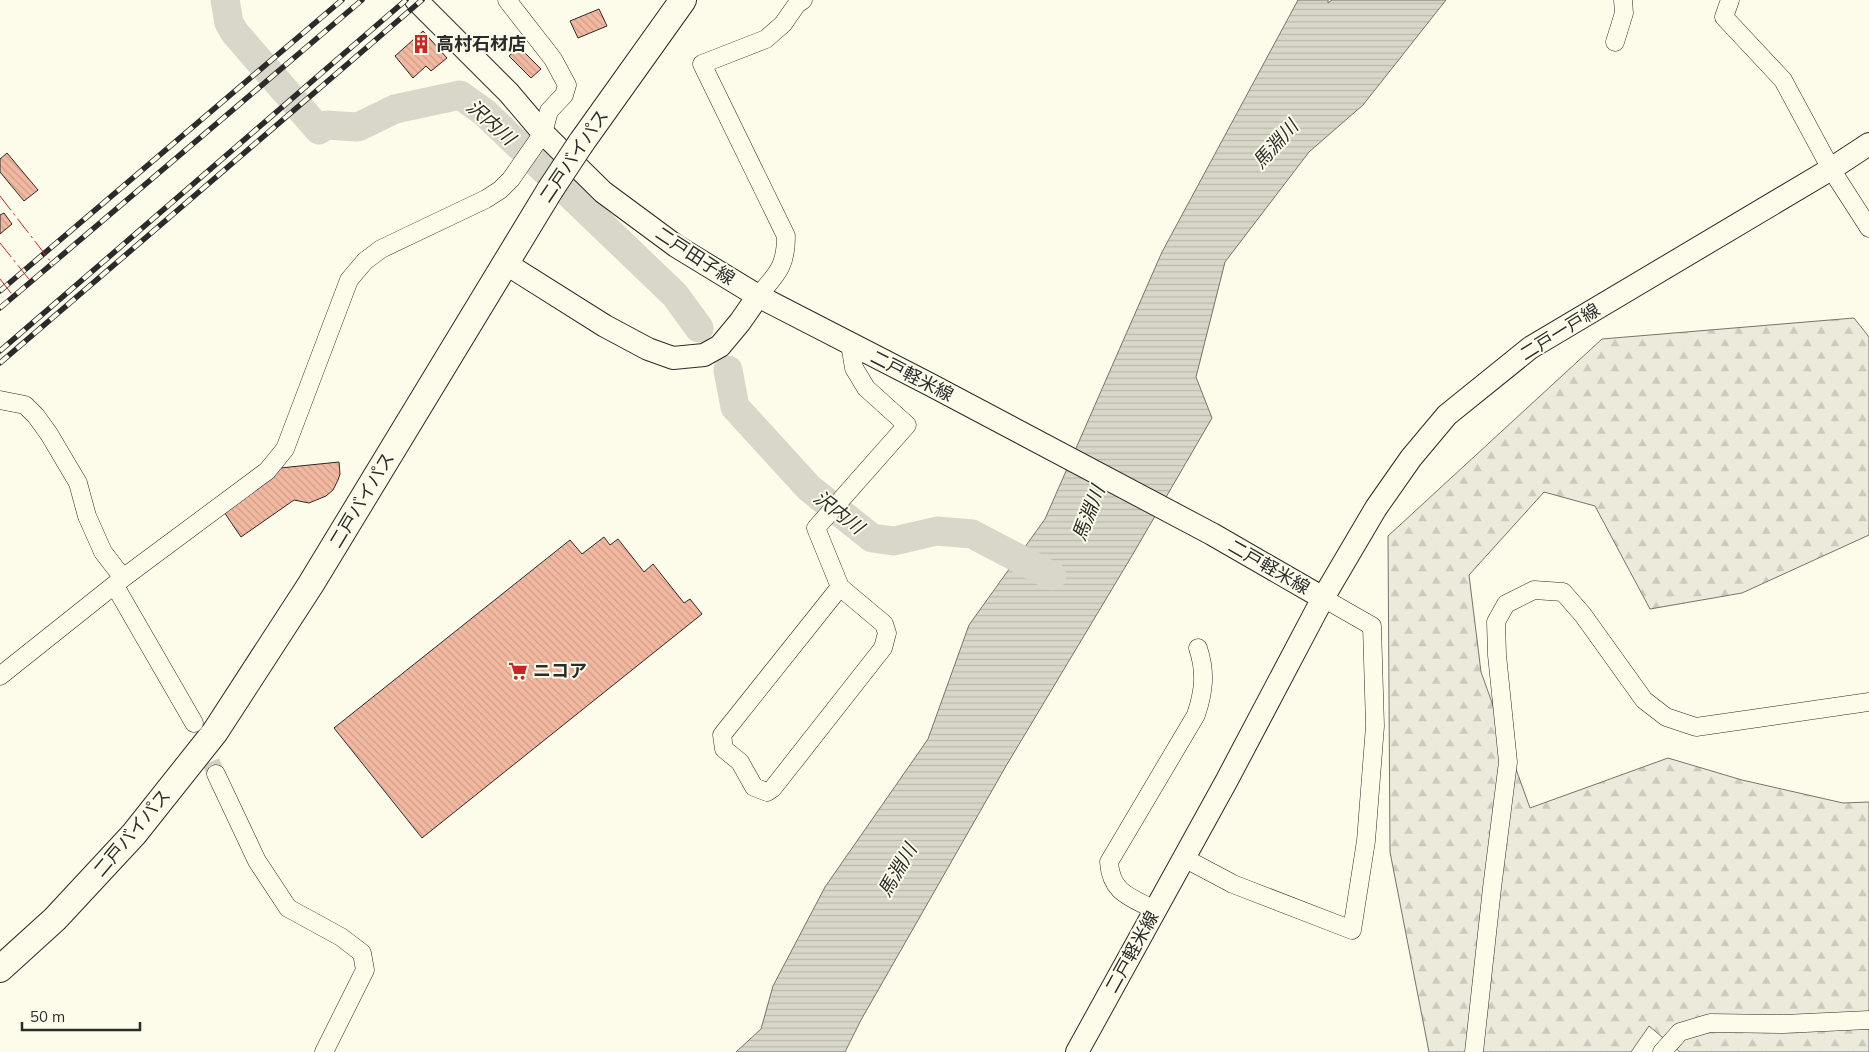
<svg xmlns="http://www.w3.org/2000/svg" width="1869" height="1052" viewBox="0 0 1869 1052" font-family="Mulish,'Noto Sans JP',sans-serif">
	<defs>
		<pattern id="forest-firs" width="22" height="20" patternUnits="userSpaceOnUse" patternTransform="scale(1.25)"><rect width="22" height="20" fill="#ecebdb"/><path d="M5 1l3.5 6h-7zM16 11l3.5 6h-7z" fill="#cbcabc"/></pattern>
		<pattern id="water-rules" width="6" height="5" patternUnits="userSpaceOnUse" patternTransform="scale(1.25)"><rect width="6" height="5" fill="#d8d7c9"/><path d="M0 2.5h6" fill="none" stroke="#bab9ad"/></pattern>
		<pattern id="building-back-hatch" width="6" height="6" patternUnits="userSpaceOnUse" patternTransform="scale(1.25)"><rect width="6" height="6" fill="#f2b8a0"/><path d="M-1 5l2 2M0 0l6 6M5-1l2 2" fill="none" stroke="#d09e8a"/></pattern>
	</defs>
	<rect width="100%" height="100%" fill="#fdfbea"/>
	<!-- forest -->
	<path fill="url(#forest-firs)" stroke="#74746e" d="M1854 318 1869 337V535L1742 593 1650 609 1595 506 1544 492 1469 575 1481 672 1530 808 1668 758 1742 780 1843 803 1869 802V1052H1680L1649 1026 1631 1052H1429L1390 852 1388 536 1602 339Z"/>
	<!-- water -->
	<path fill="url(#water-rules)" stroke="#74746e" d="M1298 0H1328V3L1332 0H1446L1363 105 1309 152 1225 262 1196 377 1212 418 1133 554 1006 766 861 1020 845 1052H736L761 1029 773 986 825 887 928 739 969 625 1045 519 1162 252Z"/>
	<g fill="none" stroke-linecap="round" stroke-linejoin="round">
		<!-- river -->
		<g stroke="#d8d7c9" stroke-width="29">
			<path d="M225 0 229 23 235 33 319 130 326 125 358 127 395 109 460 95 484 112 675 295 699 328"/>
			<path d="M728 370 735 407 809 488 872 538 894 541 937 531 972 534 1052 576"/>
		</g>
	</g>
	<!-- building -->
	<g fill="url(#building-back-hatch)" stroke="#2b2b2b">
		<path d="M599 9 607 26 578 38 570 21Z"/>
		<path d="M423 31 447 58 431 71 426 66 413 78 395 56Z"/>
		<path d="M519 47 541 69 531 78 509 56Z"/>
		<path d="M7 153 38 190 24 201 0 172V159Z"/>
		<path d="M4 213 12 224 0 234V215Z"/>
		<path d="M339 462 340 474 338 480 333 490 326 496 309 503 294 500 241 537 224 512 275 476 273 472 280 468Z"/>
		<path d="M604 537 610 545 618 539 644 572 653 564 684 603 690 599 702 614 422 838 334 728 570 540 582 554Z"/>
	</g>
	<g fill="none" stroke-linecap="round" stroke-linejoin="round">
		<!-- minor-tunnel -->
		<path stroke="#d3d1c4" stroke-width="18" stroke-dasharray="18 9" stroke-linecap="butt" d="M200 737 216 774"/>
		<!-- minor casing -->
		<g stroke="#2b2b2b" stroke-width="19">
			<g id="minor">
				<path d="M1730 0 1724 17 1783 80 1831 169 1869 228"/>
				<path d="M1615 42 1624 13 1623 0"/>
				<path d="M758 296C777 274 786 267 786 236L702 64 766 39 783 24 797 4 803 0"/>
				<path d="M0 400 25 405 36 416 49 434 78 483 87 516 103 552 123 578"/>
				<path d="M115 586 194 723"/>
				<path d="M840 587 884 624 887 633 883 648 773 788 767 792 754 787 740 762 724 749 722 735 840 587 816 528 907 425 866 388 854 368 850 344"/>
				<path d="M0 676 123 578 267 471 285 449 349 280 365 261 381 249 486 199 500 190 511 179 543 133 549 111 564 95 567 85 553 59 507 0"/>
				<path d="M216 774 257 861 288 908 341 937 362 953 365 970 324 1052"/>
				<path d="M1184 858 1233 884 1352 930 1366 841 1375 726 1372 626 1323 598"/>
				<path d="M1155 910C1130 897 1111 893 1109 862L1196 715C1204 691 1206 672 1198 648"/>
				<path d="M1474 1052 1492 888 1508 762 1497 655 1496 622 1506 604 1534 590 1563 592 1583 615 1644 700 1666 717 1696 727 1869 702"/>
				<path d="M1662 1052 1680 1032 1710 1023 1784 1024 1869 1020"/>
			</g>
		</g>
		<!-- major casing -->
		<g stroke="#2b2b2b" stroke-width="24">
			<g id="major">
				<path d="M416 0 509 93 543 133 603 192 676 246 758 296 929 384 1212 534 1323 598"/>
				<path d="M505 263 605 326 648 349 673 358 704 355 720 346 740 322 758 296"/>
				<path d="M1077 1052 1227 780 1323 598 1376 508 1411 458 1447 415 1530 348 1831 169 1869 144"/>
			</g>
		</g>
		<!-- highway casing -->
		<g stroke="#2b2b2b" stroke-width="28">
			<g id="highway">
				<path d="M581 143 683 0"/>
				<path d="M0 969 55 919 134 834 215 732 311 584 550 190"/>
			</g>
		</g>
		<!-- minor -->
		<use href="#minor" stroke="#fdfbea" stroke-width="18"/>
		<!-- major -->
		<use href="#major" stroke="#fdfbea" stroke-width="22"/>
		<!-- highway -->
		<use href="#highway" stroke="#fdfbea" stroke-width="26"/>
		<!-- rail casing -->
		<g stroke="#2b2b2b" stroke-width="5.5">
			<g id="rail">
				<path d="M0 291 342 0"/>
				<path d="M0 308 362 0"/>
				<path d="M0 351 406 0"/>
				<path d="M0 363 422 0"/>
			</g>
		</g>
		<!-- rail -->
		<use href="#rail" stroke="#fdfbea" stroke-width="4" stroke-dasharray="11" stroke-linecap="butt"/>
		<!-- highway-bridge casing -->
		<g stroke="#2b2b2b" stroke-width="28" stroke-linecap="butt">
			<path id="highway-bridge" d="M550 190 581 143"/>
		</g>
		<!-- highway-bridge -->
		<use href="#highway-bridge" stroke="#fdfbea" stroke-width="26"/>
		<!-- power -->
		<g stroke="#c62828" stroke-width="1" stroke-dasharray="18 4 2.5 4" stroke-linecap="butt">
			<path d="M0 196 54 266"/>
			<path d="M0 243 32 283"/>
			<path d="M0 279 14 297"/>
		</g>
	</g>
	<!-- icons -->
	<defs>
		<g id="building-bare" transform="scale(1.5)"><path d="M-4-6H4V6H1V3H-1V6H-4ZM-2.5-4.3h1.7v1.8h-1.7ZM.8-4.3h1.7v1.8H.8ZM-2.5-1h1.7V.8h-1.7ZM.8-1h1.7V.8H.8Z" fill="#c62828" stroke="#fdfbea" stroke-width="2.5" paint-order="stroke"/></g>
		<g id="supermarket-bare" transform="scale(1.5)"><path d="M-6-5.5h2.5l.6 2H6L4.5 2H-2.5L-4.4-4H-6ZM-1.5 3.2a1.3 1.3 0 1 0 .1 0ZM3 3.2a1.3 1.3 0 1 0 .1 0Z" fill="#c62828" stroke="#fdfbea" stroke-width="2.5" paint-order="stroke"/></g>
	</defs>
	<g fill-rule="evenodd">
		<use href="#building-bare" x="421" y="44"/>
		<use href="#supermarket-bare" x="518" y="671"/>
	</g>
	<g text-anchor="middle" stroke-width="4" stroke-linejoin="round" paint-order="stroke">
		<!-- poi labels -->
		<g font-size="18" font-weight="bold" fill="#2b2b2b" stroke="#fdfbea" text-anchor="start">
			<text x="436" y="50">高村石材店</text>
			<text x="533" y="677">ニコア</text>
		</g>
		<!-- street labels -->
		<g font-size="18" fill="#2b2b2b" stroke="#fdfbea">
			<text transform="translate(574 156) rotate(-56)" y="6">二戸バイパス</text>
			<text transform="translate(695 256) rotate(33)" y="6">二戸田子線</text>
			<text transform="translate(1560 332) rotate(-32)" y="6">二戸一戸線</text>
			<text transform="translate(912 376) rotate(27)" y="6">二戸軽米線</text>
			<text transform="translate(362 500) rotate(-59)" y="6">二戸バイパス</text>
			<text transform="translate(1269 567) rotate(30)" y="6">二戸軽米線</text>
			<text transform="translate(132 833) rotate(-50)" y="6">二戸バイパス</text>
			<text transform="translate(1132 952) rotate(-61)" y="6">二戸軽米線</text>
		</g>
		<!-- water labels -->
		<g font-size="19" font-style="italic" fill="#2b2b2b" stroke="#fdfbea">
			<text transform="translate(491 122) rotate(41)" y="7">沢内川</text>
			<text transform="translate(1275 144) rotate(-48)" y="7">馬淵川</text>
			<text transform="translate(839 512) rotate(38)" y="7">沢内川</text>
			<text transform="translate(1088 513) rotate(-69)" y="7">馬淵川</text>
			<text transform="translate(897 870) rotate(-60)" y="7">馬淵川</text>
		</g>
	</g>
	<!-- scale -->
	<path d="M22 1022v8h118v-8" fill="none" stroke="#2b2b2b" stroke-width="2.5"/>
	<text x="30" y="1022" font-size="15" fill="#2b2b2b" stroke="#fdfbea" stroke-width="4" paint-order="stroke">50 m</text>
</svg>
